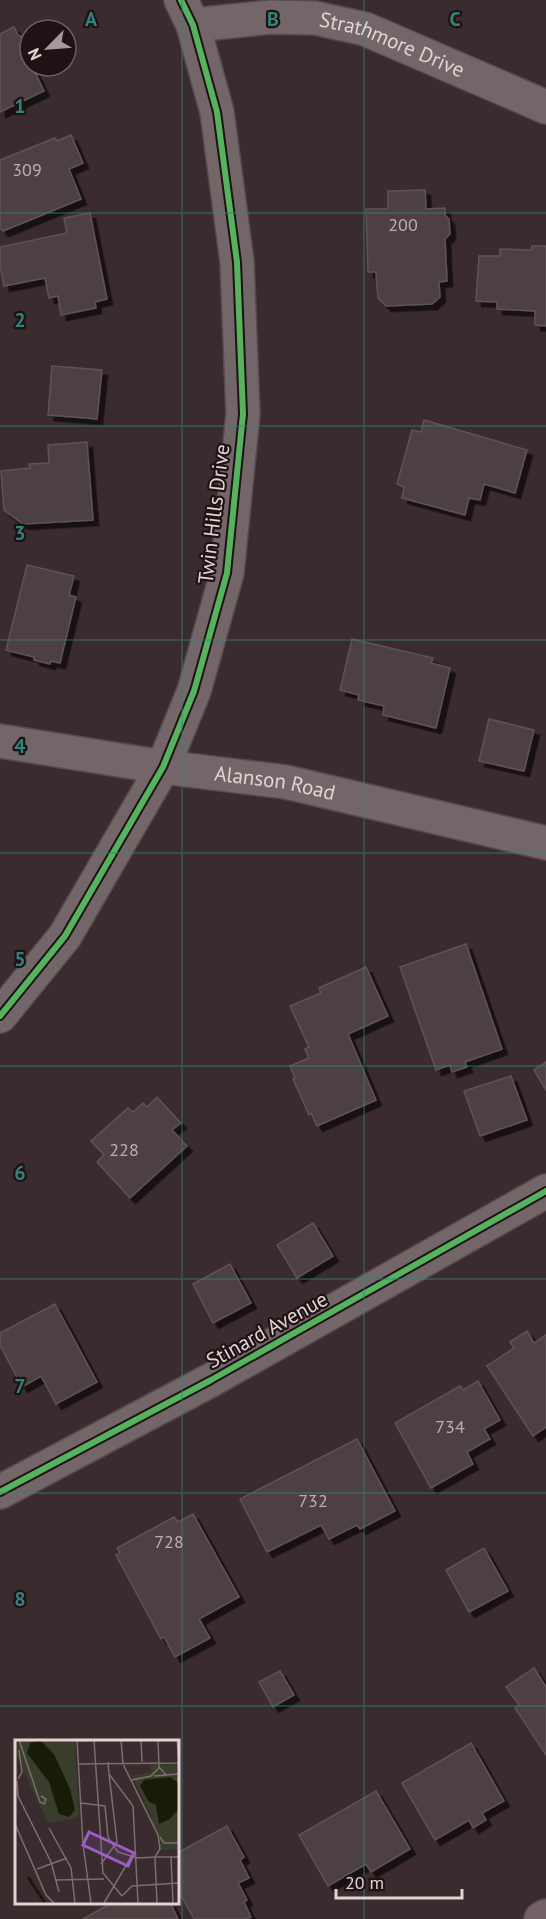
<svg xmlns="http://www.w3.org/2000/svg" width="546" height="1919" viewBox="0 0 546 1919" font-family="'PT Sans',sans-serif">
	<defs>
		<filter id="shadow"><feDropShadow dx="5.5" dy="5.5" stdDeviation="0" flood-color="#0009"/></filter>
	</defs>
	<rect width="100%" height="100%" fill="#3a2b2e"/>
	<!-- building -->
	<g fill="#4d4043" stroke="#5f5255" stroke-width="1.5" filter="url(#shadow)">
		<path d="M14 27 18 35 23 37 28 48 26 53 30 66H32L44 91 0 112V34Z"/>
		<path d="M71 135 83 163 69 169 81 199 3 231 0 228V160L55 138 57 141Z"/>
		<path d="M425 190 426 209 445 208V215L449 219 450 234 445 239 447 281 439 282 440 297 432 304 386 306 378 298 376 272H368L366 209H388V191Z"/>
		<path d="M90 213 107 299 95 302 96 308 61 315 58 296 49 298 45 278 4 286 0 265V247L67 233 64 218Z"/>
		<path d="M532 246H546V326L535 325V311L497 309V302L476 301 479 256H500V249L531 250Z"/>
		<path d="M52 366 102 370 97 419 48 415Z"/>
		<path d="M424 420 527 450 515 493 484 484 480 500 469 498 465 515 402 498 404 487 397 484 412 430 421 432Z"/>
		<path d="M87 442 93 520 23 524 4 510 1 471 30 468 29 464 49 463 48 445Z"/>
		<path d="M27 565 74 576 69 595 76 597 60 663 51 661 50 664 34 660V657L6 650Z"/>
		<path d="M352 639 433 658 431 663 450 668 436 728 383 715 384 706 358 700 359 695 340 690Z"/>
		<path d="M489 719 534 730 524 771 479 761Z"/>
		<path d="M466 944 502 1049 465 1062 467 1067 452 1072 450 1065 436 1070 400 967Z"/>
		<path d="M366 967 388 1016 348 1034 376 1100 317 1126 311 1113 309 1115 293 1079 295 1078 290 1066 309 1058 305 1049 309 1047 290 1006 321 993 319 988Z"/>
		<path d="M546 1062V1090L534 1070Z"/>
		<path d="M511 1076 527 1120 480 1136 464 1091Z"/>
		<path d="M157 1097 181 1123 172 1130 187 1146 130 1198 97 1162 104 1155 91 1141 128 1108 133 1112 143 1103 147 1107Z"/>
		<path d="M313 1223 333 1256 297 1278 277 1245Z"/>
		<path d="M230 1264 251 1303 213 1323 193 1284Z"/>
		<path d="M55 1304 97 1382 56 1404 41 1376 22 1387 0 1345V1333Z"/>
		<path d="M527 1331 534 1343 546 1335V1427L533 1436 487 1366 514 1348 510 1342Z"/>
		<path d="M478 1381 500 1420 484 1429 490 1439 467 1452 473 1464 431 1488 395 1423 460 1386 463 1390Z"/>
		<path d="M357 1439 395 1511 360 1529 357 1525 329 1539 321 1525 267 1552 240 1499Z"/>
		<path d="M193 1514 239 1597 199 1619 210 1638 175 1657 164 1637 161 1639 116 1555 120 1553 117 1548 174 1517 178 1522Z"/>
		<path d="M484 1548 508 1591 469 1612 446 1570Z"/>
		<path d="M534 1668 546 1687V1755L515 1708 519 1705 506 1687Z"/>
		<path d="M280 1671 294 1695 273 1707 259 1682Z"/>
		<path d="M471 1743 504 1801 482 1813 486 1820 473 1828 469 1820 435 1840 402 1783Z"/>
		<path d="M376 1791 410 1849 371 1872 366 1864 328 1886 299 1835Z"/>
		<path d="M227 1826 244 1857 240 1860 249 1878 238 1883 247 1900 244 1902 251 1917 246 1919H194L177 1888V1853Z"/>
		<path d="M106 1902H170L178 1919H83L108 1905Z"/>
	</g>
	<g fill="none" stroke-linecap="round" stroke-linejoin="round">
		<!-- minor casing -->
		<g stroke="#574a4c" stroke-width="36">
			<g id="minor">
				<path id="s1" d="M193 25 271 17 315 18 365 29 546 107"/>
				<path id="s2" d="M0 741 163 767 286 782 546 843"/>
				<path d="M0 1016 65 936 163 767 194 691 227 573 243 414 237 262 217 112 193 25 181 0"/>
				<path d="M0 1492 211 1380 546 1191"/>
			</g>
		</g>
		<!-- major casing -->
		<g stroke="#574a4c" stroke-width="36">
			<path id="major" d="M541 1919 546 1916"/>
		</g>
		<!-- minor -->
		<use href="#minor" stroke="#726669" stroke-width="33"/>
		<!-- major -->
		<use href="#major" stroke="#716165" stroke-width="33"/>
		<!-- cycleway casing -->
		<g stroke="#1f1215" stroke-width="10">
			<g id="cycleway">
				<path d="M0 1016 65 936 163 767 194 691 227 573 243 414 237 262 217 112 193 25 181 0"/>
				<path d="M0 1492 211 1380 546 1191"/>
			</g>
		</g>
		<!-- cycleway -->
		<use href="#cycleway" stroke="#56b35d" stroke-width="6"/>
	</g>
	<!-- grid -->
	<path fill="none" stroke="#2f847d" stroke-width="1.5" stroke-opacity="0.55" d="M182 0V1919M364 0V1919M0 213H546M0 426H546M0 640H546M0 853H546M0 1066H546M0 1279H546M0 1493H546M0 1706H546"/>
	<g text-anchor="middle" stroke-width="4.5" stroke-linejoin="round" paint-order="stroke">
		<!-- number labels -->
		<g font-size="18" fill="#beadb0">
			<text x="27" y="176">309</text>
			<text x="403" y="231">200</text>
			<text x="124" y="1156">228</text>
			<text x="450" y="1433">734</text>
			<text x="313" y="1507">732</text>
			<text x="169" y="1548">728</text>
		</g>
		<!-- street labels -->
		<g font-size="21" fill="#e4d1d4" stroke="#1f1215">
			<text dy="7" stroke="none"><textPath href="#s1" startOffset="204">Strathmore Drive</textPath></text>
			<text transform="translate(214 514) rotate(-83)" y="7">Twin Hills Drive</text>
			<text dy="7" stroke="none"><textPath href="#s2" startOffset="278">Alanson Road</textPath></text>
			<text transform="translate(267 1330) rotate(-29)" y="7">Stinard Avenue</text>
		</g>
	</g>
	<!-- overview -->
	<g transform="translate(15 1740)">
		<rect width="164" height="164" fill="#3a2b2e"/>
		<path d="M0 0H60L64 75 61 78 33 83 0 13ZM135 22 163 24V109L146 110 134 70 117 36 136 32Z" fill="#383e2b"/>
		<path d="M25 0 39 14 55 49 60 70 54 77 44 74 34 42 12 13 15 3ZM155 37 163 43V70L155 79 144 84 141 65 134 62 125 46 129 40Z" fill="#161c07"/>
		<path fill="none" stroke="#161c07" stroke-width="3" d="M13 137 30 163"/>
		<path fill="none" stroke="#7e6d70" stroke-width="1.5" d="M4 0 25 62 29 64 31 59 26 56M62 0 68 104 76 163M79 0 88 133 107 156M126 0 127 22M143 0 144 27 151 35M162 0 164 23M62 1 83 0M93 22 94 34 118 66 123 163M63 24 164 23M139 36 164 34M3 39 7 32 4 10M117 40 136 36 144 28M2 41 3 56 36 122 44 152M66 63 90 66 93 97 103 112 123 118 140 117 145 109 143 95 108 24 106 0M0 84 31 155 39 163M34 88 56 128 60 163M145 97 149 103H164M140 117H164M156 117 158 163M140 118 142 163M86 124 102 102 94 34M22 129 52 118M41 140 89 139M107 156 117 146 164 143M89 163 116 117"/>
		<path fill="#9a5ec5" fill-opacity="0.15" stroke="#9a5ec5" stroke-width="3" d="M74 92 119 113 113 126 68 105Z"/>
		<rect width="164" height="164" fill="none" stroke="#e4d1d4" stroke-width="3"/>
	</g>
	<g font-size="20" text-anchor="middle" font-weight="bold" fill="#2f847d" stroke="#1f1215" stroke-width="4.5" stroke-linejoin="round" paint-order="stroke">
		<text x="91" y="26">A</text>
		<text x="273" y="26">B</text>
		<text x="455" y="26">C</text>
		<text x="20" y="113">1</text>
		<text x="20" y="327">2</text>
		<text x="20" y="540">3</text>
		<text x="20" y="753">4</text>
		<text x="20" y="966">5</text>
		<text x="20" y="1180">6</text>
		<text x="20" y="1393">7</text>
		<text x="20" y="1606">8</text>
	</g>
	<!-- north arrow -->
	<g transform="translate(48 48) rotate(245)"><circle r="28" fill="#1f1215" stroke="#6e5e61" stroke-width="1.5"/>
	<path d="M0-4.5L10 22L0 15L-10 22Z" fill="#a8979a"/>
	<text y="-9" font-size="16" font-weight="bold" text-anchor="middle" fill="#e4d1d4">N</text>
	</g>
	<!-- scale -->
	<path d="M336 1889v9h126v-9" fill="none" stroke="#e4d1d4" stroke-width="3"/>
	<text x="345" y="1889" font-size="18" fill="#e4d1d4" stroke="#1f1215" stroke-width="4.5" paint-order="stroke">20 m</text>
</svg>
